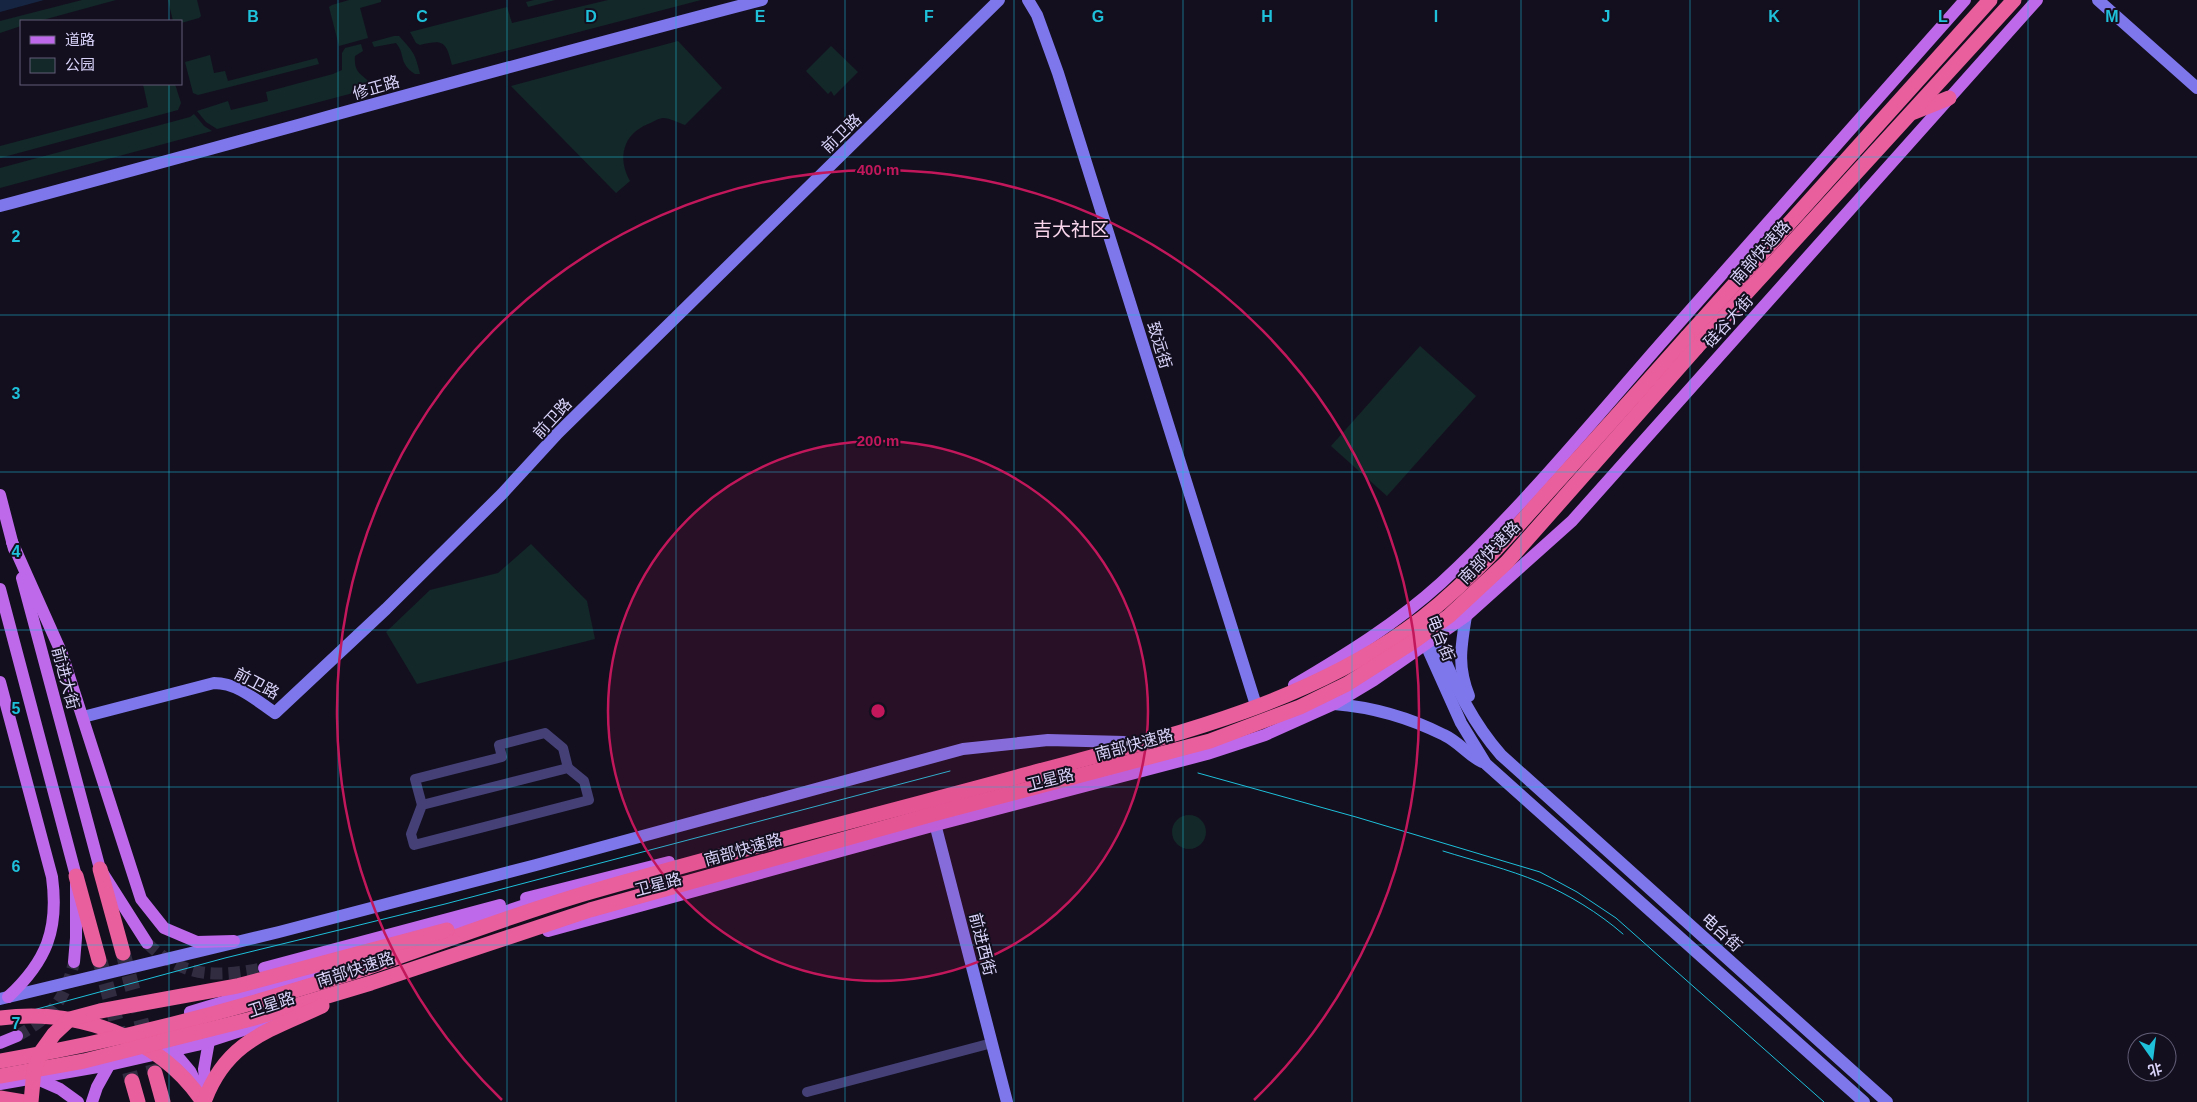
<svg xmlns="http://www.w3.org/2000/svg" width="2197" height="1102" viewBox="0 0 2197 1102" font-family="Arial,'Noto Sans SC',sans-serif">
	<rect width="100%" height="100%" fill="#130f1f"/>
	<!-- green -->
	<g fill="#132828">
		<path d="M82 0H116L39 21H21V26L0 33V21Z"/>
		<path d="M168 0H197L201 16 199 18 181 23 173 21Z"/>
		<path d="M349 0H381V2L360 8 368 38 339 46 329 7 332 5Z"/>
		<path d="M534 0H555L528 7 526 2Z"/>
		<path d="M608 0H701L452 65C446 42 444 39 420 45L416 43 410 32 507 7 512 23Z"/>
		<path d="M394 36H399C413 52 415 52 420 74H415C398 63 406 55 396 43L374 47 372 42Z"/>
		<path d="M678 41 722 88 685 125C679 123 670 118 663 118 659 118 653 122 648 124 623 134 617 158 630 181L616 193 511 86Z"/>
		<path d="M361 44 363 51 355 56C353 78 368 74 372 88L217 129 206 122 197 111 228 101 231 110 268 101 266 92 333 74 342 70V53L345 48Z"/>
		<path d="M831 46 858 72 834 96 831 91 828 94 806 71Z"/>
		<path d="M210 55 214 73 225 71 228 81 317 58 319 64 198 95 193 93 185 62Z"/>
		<path d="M143 84H175L181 103 178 110 0 158V146L148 107Z"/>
		<path d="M194 114 204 126 212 131 0 188V168L190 117Z"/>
		<path d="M1420 346 1476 396 1387 496 1331 446Z"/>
		<path d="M531 544 587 601 595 639 417 684 386 632 430 590 498 573Z"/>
		<circle cx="1189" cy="832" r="17"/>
	</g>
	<!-- water -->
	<path fill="#162642" d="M0 0H44L0 12Z"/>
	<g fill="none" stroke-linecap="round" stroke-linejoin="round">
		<!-- primary-tunnel -->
		<g stroke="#312c40" stroke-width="12" stroke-dasharray="12 6" stroke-linecap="butt">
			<path d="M147 943C184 979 217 977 264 968"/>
			<path d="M17 1036C51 1017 65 1001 74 962"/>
		</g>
		<!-- highway-tunnel -->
		<g stroke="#312c40" stroke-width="15" stroke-dasharray="15 8" stroke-linecap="butt">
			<path d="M123 953 155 1073"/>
			<path d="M100 961 132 1081"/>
		</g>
		<!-- street -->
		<g stroke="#454177" stroke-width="10">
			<path d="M568 768 584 781 589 800 414 845 411 834 422 805Z"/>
			<path d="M422 805 415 779 502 757 499 745 545 733 563 748 568 768"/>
			<path d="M807 1092 992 1043"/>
		</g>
		<!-- secondary -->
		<g stroke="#7e77ec" stroke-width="12">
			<path d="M1028 0 1037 15 1058 73 1255 702"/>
			<path d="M2098 0 2197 88"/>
			<path d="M0 206C254 138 507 66 762 0"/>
			<path d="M1466 616C1461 647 1457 666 1469 696"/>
			<path d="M1429 630 1435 638C1455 683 1468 717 1501 755L1887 1102"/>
			<path d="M1422 636 1461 723 1486 764 1864 1102"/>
			<path d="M1334 704C1372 707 1410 718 1444 735 1459 742 1468 755 1482 762"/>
			<path d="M83 717 214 683C238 683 256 700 275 713L386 609 502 494 558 433 999 0"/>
			<path d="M933 816 1007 1102"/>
			<path d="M0 999 279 932 536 865 963 749 1048 740 1124 742"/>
		</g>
		<!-- primary -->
		<g stroke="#be69ea" stroke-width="12">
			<path d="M0 495 14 549"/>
			<path d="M12 542 62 654 141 899 164 928 197 942 234 941"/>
			<path d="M22 578 100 869 147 943"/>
			<path d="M0 589 76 876V938L74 962"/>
			<path d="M0 682 52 877C59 929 47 961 8 997"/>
			<path d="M1294 685C1345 655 1397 623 1441 583 1521 509 1591 423 1663 341 1764 227 1864 113 1965 0"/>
			<path d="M526 898 669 862"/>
			<path d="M548 931 936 825 1207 754 1265 735 1334 704 1374 680 1466 616 1572 521 2037 0"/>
			<path d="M438 934 537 901"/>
			<path d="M264 968 500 905"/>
			<path d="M190 1012 381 954"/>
			<path d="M0 1043 17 1036"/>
			<path d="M169 1046 190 1071 201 1093"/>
			<path d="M35 1078 60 1089 78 1102"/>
			<path d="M0 1084 109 1065 197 1045 284 1017"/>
			<path d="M207 1097 204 1069 209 1041"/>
			<path d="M92 1102 97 1087 112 1060"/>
		</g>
		<!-- highway -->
		<g stroke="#e95e9c" stroke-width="15">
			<path d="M1914 112 1949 98"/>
			<path d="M1687 337 1990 0"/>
			<path d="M1696 348 2014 0"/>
			<path d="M100 869 123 953"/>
			<path d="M76 876 99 960"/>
			<path d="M155 1073 163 1102"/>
			<path d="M132 1081 138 1102"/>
			<path d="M0 1098 24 1102"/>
		</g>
		<!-- tram -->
		<g stroke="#1ec0da" stroke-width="1">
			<path d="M1198 773 1356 817 1540 872 1577 892 1616 918 1824 1102"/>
			<path d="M1443 851C1475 861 1508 869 1539 882 1568 894 1599 913 1623 934"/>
			<path d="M0 1019 225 958 445 904 950 771"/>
		</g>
		<!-- highway-bridge -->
		<g stroke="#e95e9c" stroke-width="15">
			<path d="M0 1018C76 1008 159 1036 203 1102"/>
			<path d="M0 1061C124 1040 246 1007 366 968 441 943 514 914 590 892 735 850 882 814 1028 774 1158 739 1294 709 1406 630 1460 592 1504 541 1548 492 1594 441 1641 389 1687 337"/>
			<path d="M0 1076 84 1061 251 1019 371 983 590 910 937 813 1210 741 1300 707 1347 684 1413 642 1449 616 1507 562 1696 348"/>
			<path d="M31 1102 34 1070 41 1052 54 1034 70 1019 100 1011 237 986 447 930"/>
			<path d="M204 1102C226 1041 268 1031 322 1006"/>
		</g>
	</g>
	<!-- grid -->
	<path fill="none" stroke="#1ec0da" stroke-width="1" stroke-opacity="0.55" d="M169 0V21M338 0V1102M507 0V1102M676 0V1102M845 0V1102M1014 0V1102M1183 0V1102M1352 0V1102M1521 0V1102M1690 0V1102M1859 0V1102M2028 0V1102M169 84V1102M0 157H2197M0 315H2197M0 472H2197M0 630H2197M0 787H2197M0 945H2197"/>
	<!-- distance rings -->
	<circle cx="878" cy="711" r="270" fill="#c2185b" fill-opacity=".12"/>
	<g fill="none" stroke="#c2185b" stroke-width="2.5">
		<circle cx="878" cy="711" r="270"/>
		<path d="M502 1100A541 541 0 1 1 1254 1100"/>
	</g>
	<g text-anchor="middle" stroke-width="4" stroke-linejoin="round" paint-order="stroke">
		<!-- street labels -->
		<g font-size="16" fill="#d9d3f9" stroke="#130f1f">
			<text transform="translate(376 87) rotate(-16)" y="6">修正路</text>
			<text transform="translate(841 133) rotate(-44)" y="6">前卫路</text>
			<text transform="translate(1760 252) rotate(-48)" y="6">南部快速路</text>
			<text transform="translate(1728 321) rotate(-48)" y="6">硅谷大街</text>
			<text transform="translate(1160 345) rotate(73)" y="6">致远街</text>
			<text transform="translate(552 418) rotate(-47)" y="6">前卫路</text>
			<text transform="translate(1489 552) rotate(-46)" y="6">南部快速路</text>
			<text transform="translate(1441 638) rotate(68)" y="6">电台街</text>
			<text transform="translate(66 678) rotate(75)" y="6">前进大街</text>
			<text transform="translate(257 683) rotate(28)" y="6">前卫路</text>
			<text transform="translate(1134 744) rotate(-15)" y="6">南部快速路</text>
			<text transform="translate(1050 779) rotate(-14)" y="6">卫星路</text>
			<text transform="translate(743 849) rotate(-16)" y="6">南部快速路</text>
			<text transform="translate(658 884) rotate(-15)" y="6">卫星路</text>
			<text transform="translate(1722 932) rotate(42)" y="6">电台街</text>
			<text transform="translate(983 944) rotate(76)" y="6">前进西街</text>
			<text transform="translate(355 969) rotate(-18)" y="6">南部快速路</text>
			<text transform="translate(271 1004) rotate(-18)" y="6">卫星路</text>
		</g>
		<!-- quarter labels -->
		<g font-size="19" fill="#f9d5eb" stroke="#130f1f">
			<text x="1071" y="236">吉大社区</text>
		</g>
	</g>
	<g font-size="16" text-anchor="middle" font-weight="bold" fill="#1ec0da" stroke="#130f1f" stroke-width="4" stroke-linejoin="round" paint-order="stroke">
		<text x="253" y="22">B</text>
		<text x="422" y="22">C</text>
		<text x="591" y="22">D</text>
		<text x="760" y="22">E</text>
		<text x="929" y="22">F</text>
		<text x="1098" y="22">G</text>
		<text x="1267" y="22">H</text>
		<text x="1436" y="22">I</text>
		<text x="1606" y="22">J</text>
		<text x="1774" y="22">K</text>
		<text x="1943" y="22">L</text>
		<text x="2112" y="22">M</text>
		<text x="16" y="242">2</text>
		<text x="16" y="399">3</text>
		<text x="16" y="557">4</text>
		<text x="16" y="714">5</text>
		<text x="16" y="872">6</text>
		<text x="16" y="1029">7</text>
	</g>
	<circle cx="878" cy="711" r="8" fill="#c2185b" stroke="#130f1f" stroke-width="2.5"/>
	<g font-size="15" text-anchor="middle" font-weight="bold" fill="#c2185b" stroke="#130f1f" stroke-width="4" stroke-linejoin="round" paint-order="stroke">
		<text x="878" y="175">400 m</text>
		<text x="878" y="446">200 m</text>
	</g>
	<!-- legend -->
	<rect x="20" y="20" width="162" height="65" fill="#130f1f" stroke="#625d76"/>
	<rect x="30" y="36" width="25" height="8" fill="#be69ea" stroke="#625d76"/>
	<text x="65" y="45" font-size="15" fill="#d9d3f9">道路</text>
	<rect x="30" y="58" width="25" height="15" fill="#132828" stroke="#625d76"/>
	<text x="65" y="70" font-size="15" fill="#d9d3f9">公园</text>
	<!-- north arrow -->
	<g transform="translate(2152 1057) rotate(166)"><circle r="24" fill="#130f1f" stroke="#625d76"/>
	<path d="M0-4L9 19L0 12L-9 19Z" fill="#1ec0da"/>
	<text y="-8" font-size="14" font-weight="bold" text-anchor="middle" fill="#d9d3f9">北</text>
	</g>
</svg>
